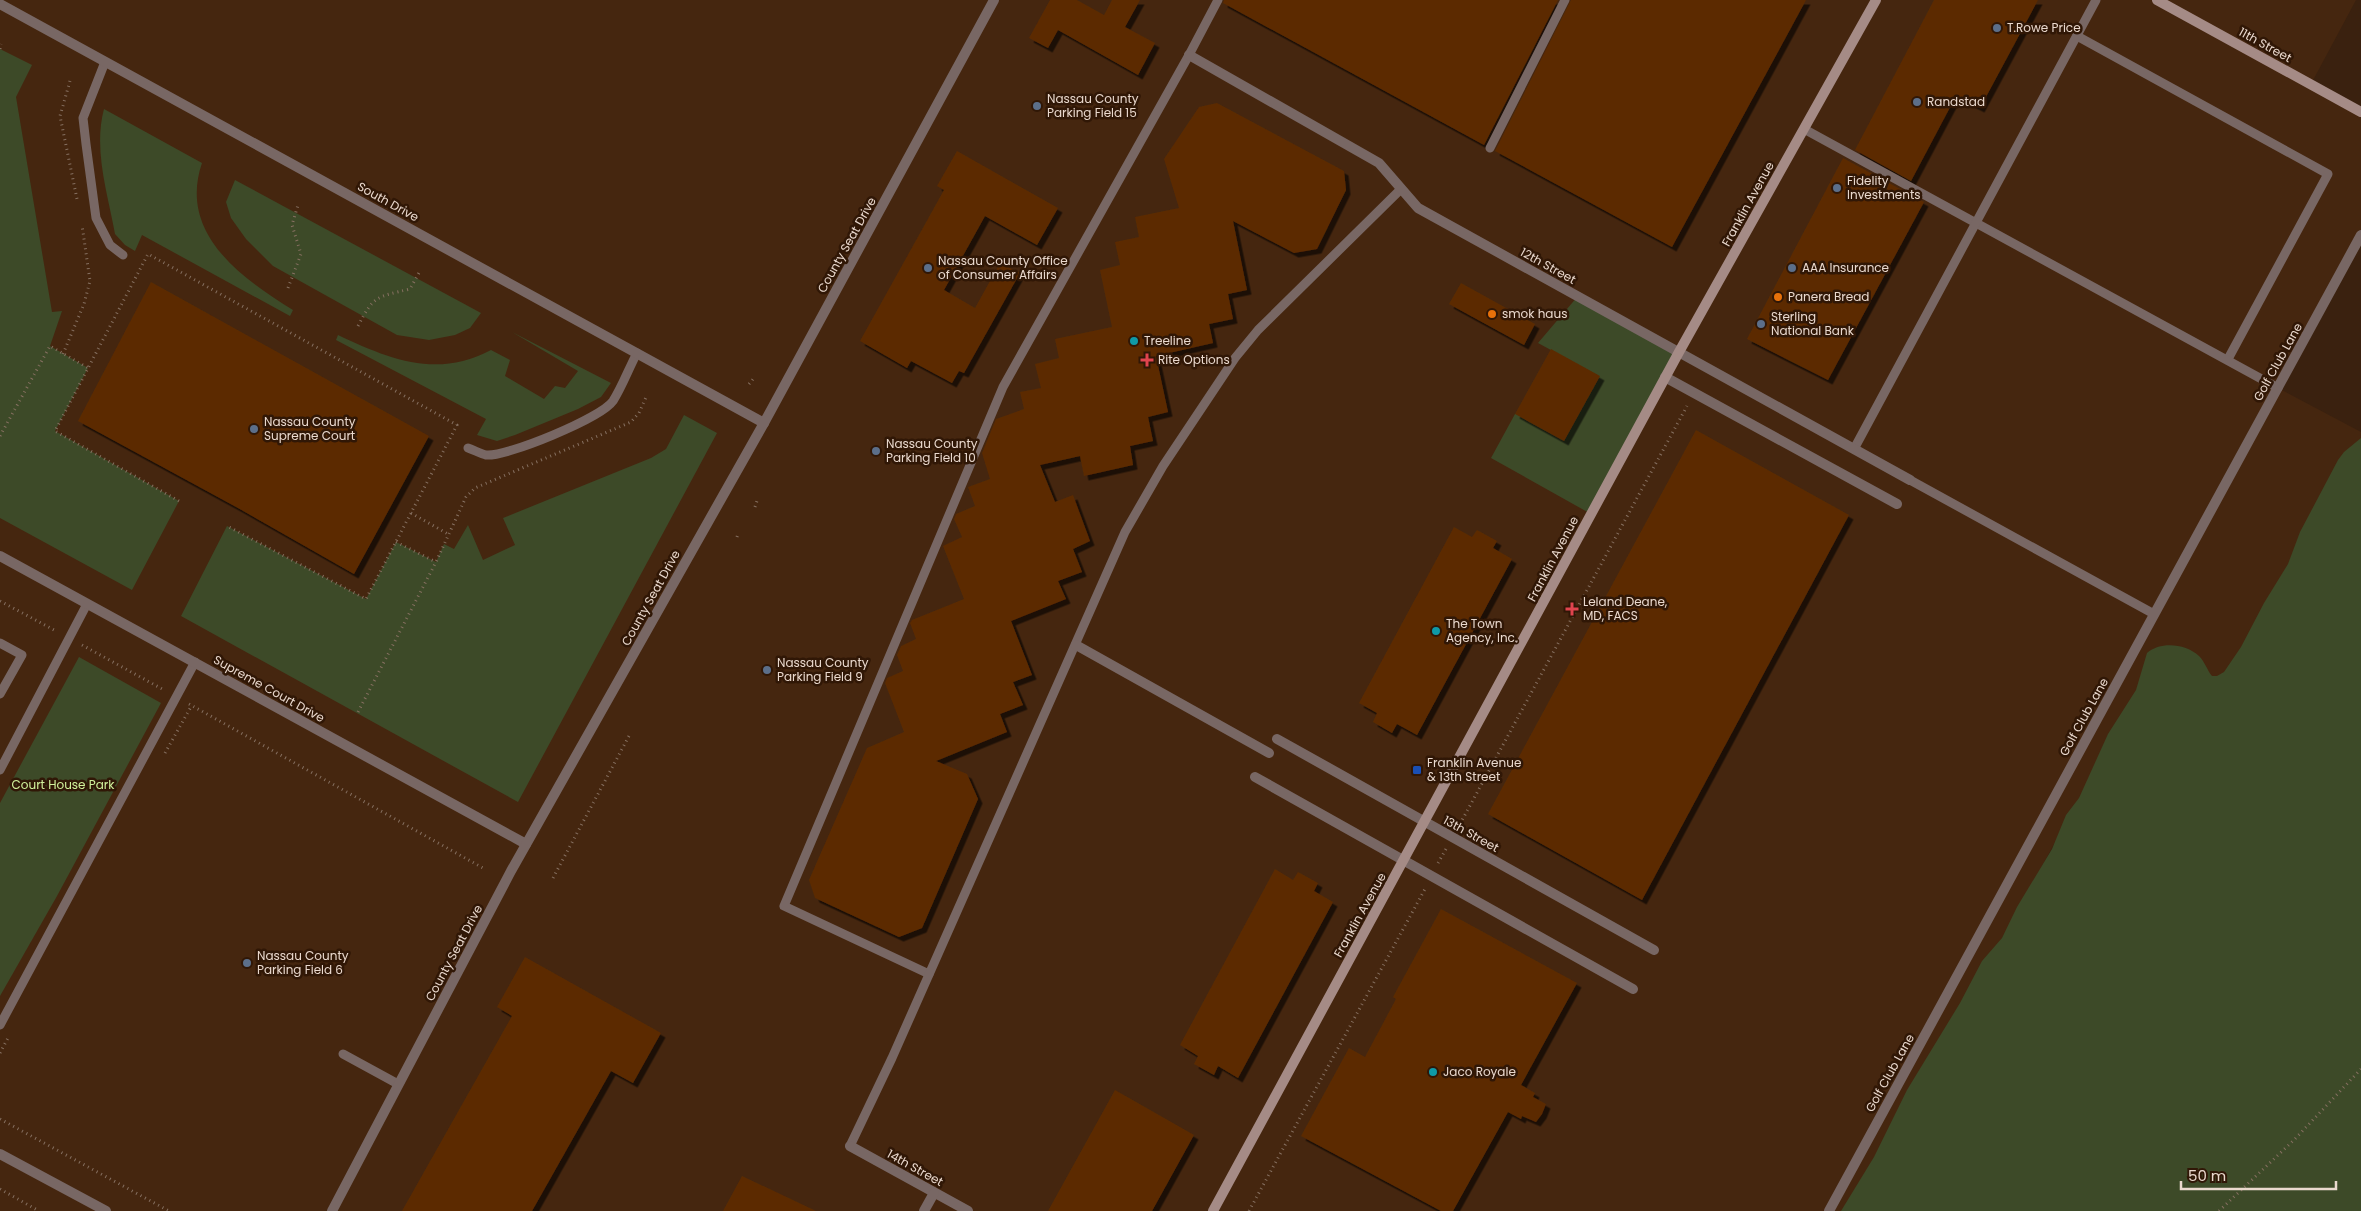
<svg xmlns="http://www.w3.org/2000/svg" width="2361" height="1211" viewBox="0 0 2361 1211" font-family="Poppins,sans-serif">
	<defs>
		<filter id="shadow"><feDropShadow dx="4.5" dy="4.5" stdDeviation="0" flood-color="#0009"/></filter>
	</defs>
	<rect width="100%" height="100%" fill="#3a210f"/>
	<!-- built -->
	<path fill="#45260f" d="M0 0H2356L2311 84 2361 113V238L2278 388 2361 432V444L2218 694 2157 658 1851 1211H0Z"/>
	<!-- green -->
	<g fill="#3d4a28">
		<path d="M0 49 32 65 16 97 52 312 62 311 50 346 88 368 55 431 179 501 132 590 0 518Z"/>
		<path d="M104 109 202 163C178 233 241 278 293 310L290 316 142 235 135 251 125 245 115 234C108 194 93 150 104 109Z"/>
		<path d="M235 180 481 313 470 328 455 335 429 340 397 335 273 266 246 239 231 218 226 202Z"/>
		<path d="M1578 296 1679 352 1591 514 1491 458 1515 414 1597 375 1538 343Z"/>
		<path d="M512 332 611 383 601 397 578 409 515 435 497 441 477 435 486 419 336 340 338 335C389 359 437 379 491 350L510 360 505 376 544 399 555 386 565 388 578 371Z"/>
		<path d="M684 415 717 433 518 802 181 616 227 526 366 599 396 542 436 562 444 544 454 549 468 525 483 560 515 545 503 518 651 458 666 449Z"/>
		<path d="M2361 438V1211H1841L1874 1157 1907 1090 1960 1003 1982 961 2002 938 2017 907 2052 849 2066 815 2079 798 2108 734 2136 690 2147 653C2161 641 2186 644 2199 656 2205 662 2207 670 2212 676H2217L2224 672 2241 647 2264 603 2288 564 2300 532 2338 460 2344 452Z"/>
		<path d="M79 657 161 703 57 896 0 996V803Z"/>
	</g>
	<!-- building -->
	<g fill="#5b2b02" filter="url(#shadow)">
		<path d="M1050 0H1077L1104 15 1112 0H1140L1125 27 1155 43 1138 75 1058 30 1048 48 1029 38Z"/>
		<path d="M1224 0H1558L1484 145 1223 3Z"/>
		<path d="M1571 0H1806L1672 247 1495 151Z"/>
		<path d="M1934 0H2038L1980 108 1956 96 1911 181 1855 150Z"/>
		<path d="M1217 103 1344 171 1346 190 1317 249 1294 253 1233 221 1247 290 1228 294 1233 319 1209 324 1213 343 1156 356 1168 412 1148 417 1153 441 1130 446 1133 465 1084 476 1080 456 1040 465 1055 502 1073 495 1090 541 1073 549 1082 572 1058 581 1066 599 1011 621 1032 675 1013 682 1023 705 1000 714 1007 732 936 761 967 774 978 799 922 928 899 937 815 898 809 880 867 748 904 732 885 683 887 678 903 671 897 655 901 646 916 639 910 623 912 620 964 599 943 546 962 537 954 519 956 514 975 506 968 487 990 479 982 453 996 419 1024 409 1020 392 1041 388 1035 364 1059 358 1055 339 1112 327 1100 270 1120 265 1115 242 1139 237 1135 217 1179 208 1164 159 1199 107Z"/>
		<path d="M957 151 1058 208 1037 245 985 216 944 290 975 308 1000 263 1020 273 964 373 959 371 952 383 911 361 907 368 860 341 944 190 937 186Z"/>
		<path d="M1843 158 1924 202 1828 380 1747 339Z"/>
		<path d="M151 282 429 436 354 574 238 508 78 421Z"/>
		<path d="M1461 283 1535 324 1524 345 1449 304Z"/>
		<path d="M1551 349 1600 376 1564 441 1515 414Z"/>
		<path d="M1696 430 1849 515 1642 900 1488 814Z"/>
		<path d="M1454 527 1472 537 1477 530 1497 541 1493 548 1512 559 1417 735 1397 724 1392 733 1373 722 1377 713 1359 703Z"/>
		<path d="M1275 869 1293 880 1298 872 1318 883 1314 891 1333 902 1238 1078 1218 1066 1214 1075 1194 1064 1198 1056 1180 1045Z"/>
		<path d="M1441 909 1577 983 1521 1085 1535 1093 1533 1097 1546 1104 1542 1114 1536 1122 1522 1116 1521 1119 1508 1112 1453 1211H1441L1301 1136 1349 1048 1365 1057 1396 999 1393 997Z"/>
		<path d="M525 957 661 1033 633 1083 611 1071 532 1211H402L512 1016 497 1007Z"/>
		<path d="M1115 1090 1194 1135 1152 1211H1048Z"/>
		<path d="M742 1176 816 1211H723Z"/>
	</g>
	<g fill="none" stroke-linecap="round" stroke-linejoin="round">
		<!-- path -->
		<g stroke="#867061" stroke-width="3" stroke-dasharray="1 4" stroke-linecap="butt">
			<path d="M0 49 1 44"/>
			<path d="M70 81 60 116 77 199"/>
			<path d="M288 288 301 254 292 225 298 205"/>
			<path d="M358 326C374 295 377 297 410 289L420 271"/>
			<path d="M63 354 84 304 90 281 82 225"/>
			<path d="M749 384 754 378"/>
			<path d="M0 436 50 346 88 368"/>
			<path d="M179 501 55 431 148 254 457 425 366 599 227 526"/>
			<path d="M755 507 757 501"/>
			<path d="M411 513 448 534"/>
			<path d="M737 537 738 534"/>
			<path d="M396 542 436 562"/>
			<path d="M0 601 56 631"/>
			<path d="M82 645 164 690"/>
			<path d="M189 704 483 868"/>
			<path d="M358 712 436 562 466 497 475 488 631 422 639 413 647 395"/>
			<path d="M165 753 192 705"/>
			<path d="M1460 824 1687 406"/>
			<path d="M1438 863 1446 849"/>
			<path d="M553 878 629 736"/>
			<path d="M0 1053 9 1036"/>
			<path d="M0 1119 169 1211"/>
			<path d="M0 1189 39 1211"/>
			<path d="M1249 1211 1425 889"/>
			<path d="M2219 1211 2294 1140 2361 1069"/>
		</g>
		<!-- service -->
		<g stroke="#786764" stroke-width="9">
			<path d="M2077 36 2328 174 2228 359"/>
			<path d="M105 62 83 118 86 144 96 218 110 245 123 255"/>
			<path d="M1804 129 2278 388"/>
			<path d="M1490 148 1565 0"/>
			<path d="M468 448C474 450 481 454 486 455 507 457 601 418 613 401 622 387 629 368 637 353"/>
			<path d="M1854 449 2096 0"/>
			<path d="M1910 480 2154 614"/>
			<path d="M0 643 22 655 0 694"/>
			<path d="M0 770 87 604"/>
			<path d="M929 974 784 906 1003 387 1189 55 1218 0"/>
			<path d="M0 1025 195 662"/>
			<path d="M343 1054 398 1084"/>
			<path d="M850 1146 892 1058 1125 532 1163 466 1235 358 1258 330 1401 189"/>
		</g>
		<!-- minor -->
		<g stroke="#786764" stroke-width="10">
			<path d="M1189 55 1379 163 1418 208 1910 480"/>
			<path d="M1665 377 1897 504"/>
			<path d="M0 556 526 844"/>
			<path d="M1076 645 1269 753"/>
			<path d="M1277 739 1654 950"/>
			<path d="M1255 777 1633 989"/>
			<path d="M850 1146 968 1211"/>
			<path d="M0 1154 106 1211"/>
			<path d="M924 1211 934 1193"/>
			<path d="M1829 1211 2361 235"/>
		</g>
		<!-- tertiary -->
		<g stroke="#786764" stroke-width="10">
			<path d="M0 4 764 423"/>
			<path d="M332 1211 511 871 764 423 994 0"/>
		</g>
		<!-- secondary -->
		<g stroke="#a58b86" stroke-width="10">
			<path d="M2157 0 2361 112"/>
			<path d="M1213 1211 1679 352 1876 0"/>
		</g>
	</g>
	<!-- markers -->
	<g fill="#5c6f8a" stroke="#301706" stroke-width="2">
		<circle cx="1997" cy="28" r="5"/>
		<circle cx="1917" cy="102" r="5"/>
		<circle cx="1037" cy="106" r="5"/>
		<circle cx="1837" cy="188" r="5"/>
		<circle cx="928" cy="268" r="5"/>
		<circle cx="1792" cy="268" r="5"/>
		<circle cx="1761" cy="324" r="5"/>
		<circle cx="254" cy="429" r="5"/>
		<circle cx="876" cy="451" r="5"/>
		<circle cx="767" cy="670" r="5"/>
		<circle cx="247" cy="963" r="5"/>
	</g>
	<g fill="#e8710a" stroke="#301706" stroke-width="2">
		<circle cx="1778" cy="297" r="5"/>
		<circle cx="1492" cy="314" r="5"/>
	</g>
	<g fill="#0f9aa8" stroke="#301706" stroke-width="2">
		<circle cx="1134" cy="341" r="5"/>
		<circle cx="1436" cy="631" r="5"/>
		<circle cx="1433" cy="1072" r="5"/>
	</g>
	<g fill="#e0444e" stroke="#301706" stroke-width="2">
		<path d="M1144.5 352.5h5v5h5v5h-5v5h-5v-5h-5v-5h5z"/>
		<path d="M1569.5 601.5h5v5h5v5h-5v5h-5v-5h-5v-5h5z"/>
	</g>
	<rect fill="#1a4fb4" stroke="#301706" stroke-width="2" x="1412" y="765" width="10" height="10" rx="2.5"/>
	<g text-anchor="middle" stroke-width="5" stroke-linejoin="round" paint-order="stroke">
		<!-- poi labels -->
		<g font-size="12" fill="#ead9ce" stroke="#301706" text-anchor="start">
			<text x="2007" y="32">T.Rowe Price</text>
			<text x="1047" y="103">Nassau County<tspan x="1047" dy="14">Parking Field 15</tspan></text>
			<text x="1927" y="106">Randstad</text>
			<text x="1847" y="185">Fidelity<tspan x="1847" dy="14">Investments</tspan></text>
			<text x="938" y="265">Nassau County Office<tspan x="938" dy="14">of Consumer Affairs</tspan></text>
			<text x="1802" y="272">AAA Insurance</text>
			<text x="1788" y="301">Panera Bread</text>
			<text x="1502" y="318">smok haus</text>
			<text x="1771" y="321">Sterling<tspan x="1771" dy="14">National Bank</tspan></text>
			<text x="1144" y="345">Treeline</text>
			<text x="1158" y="364">Rite Options</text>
			<text x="264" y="426">Nassau County<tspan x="264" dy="14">Supreme Court</tspan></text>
			<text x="886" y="448">Nassau County<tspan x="886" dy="14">Parking Field 10</tspan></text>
			<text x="1583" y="606">Leland Deane,<tspan x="1583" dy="14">MD, FACS</tspan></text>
			<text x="1446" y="628">The Town<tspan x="1446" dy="14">Agency, Inc.</tspan></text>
			<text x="777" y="667">Nassau County<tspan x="777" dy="14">Parking Field 9</tspan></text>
			<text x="1427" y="767">Franklin Avenue<tspan x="1427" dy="14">&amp; 13th Street</tspan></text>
			<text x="257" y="960">Nassau County<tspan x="257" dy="14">Parking Field 6</tspan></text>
			<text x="1443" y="1076">Jaco Royale</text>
		</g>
		<!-- street labels -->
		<g font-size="12" fill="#ead9ce" stroke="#301706">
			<text transform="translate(2265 45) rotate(29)" y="4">11th Street</text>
			<text transform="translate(388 202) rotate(29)" y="4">South Drive</text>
			<text transform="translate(1748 204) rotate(-61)" y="4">Franklin Avenue</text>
			<text transform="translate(847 245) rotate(-61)" y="4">County Seat Drive</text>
			<text transform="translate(1548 266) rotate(29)" y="4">12th Street</text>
			<text transform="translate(2278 362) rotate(-61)" y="4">Golf Club Lane</text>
			<text transform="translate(1553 559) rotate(-62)" y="4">Franklin Avenue</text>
			<text transform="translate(651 598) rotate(-61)" y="4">County Seat Drive</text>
			<text transform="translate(269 689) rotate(29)" y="4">Supreme Court Drive</text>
			<text transform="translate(2084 717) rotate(-61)" y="4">Golf Club Lane</text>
			<text transform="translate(1471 834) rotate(29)" y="4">13th Street</text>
			<text transform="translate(1360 915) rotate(-61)" y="4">Franklin Avenue</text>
			<text transform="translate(454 953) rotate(-62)" y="4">County Seat Drive</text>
			<text transform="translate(1890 1073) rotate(-61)" y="4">Golf Club Lane</text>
			<text transform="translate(915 1168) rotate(29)" y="4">14th Street</text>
		</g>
		<!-- park labels -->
		<g font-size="12" fill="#d0f19b" stroke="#301706">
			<text x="63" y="789">Court House Park</text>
		</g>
	</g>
	<!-- scale -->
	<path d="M2181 1181v8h155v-8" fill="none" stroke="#ead9ce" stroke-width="2.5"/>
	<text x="2188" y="1181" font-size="15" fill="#ead9ce" stroke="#301706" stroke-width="4" paint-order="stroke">50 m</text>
</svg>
